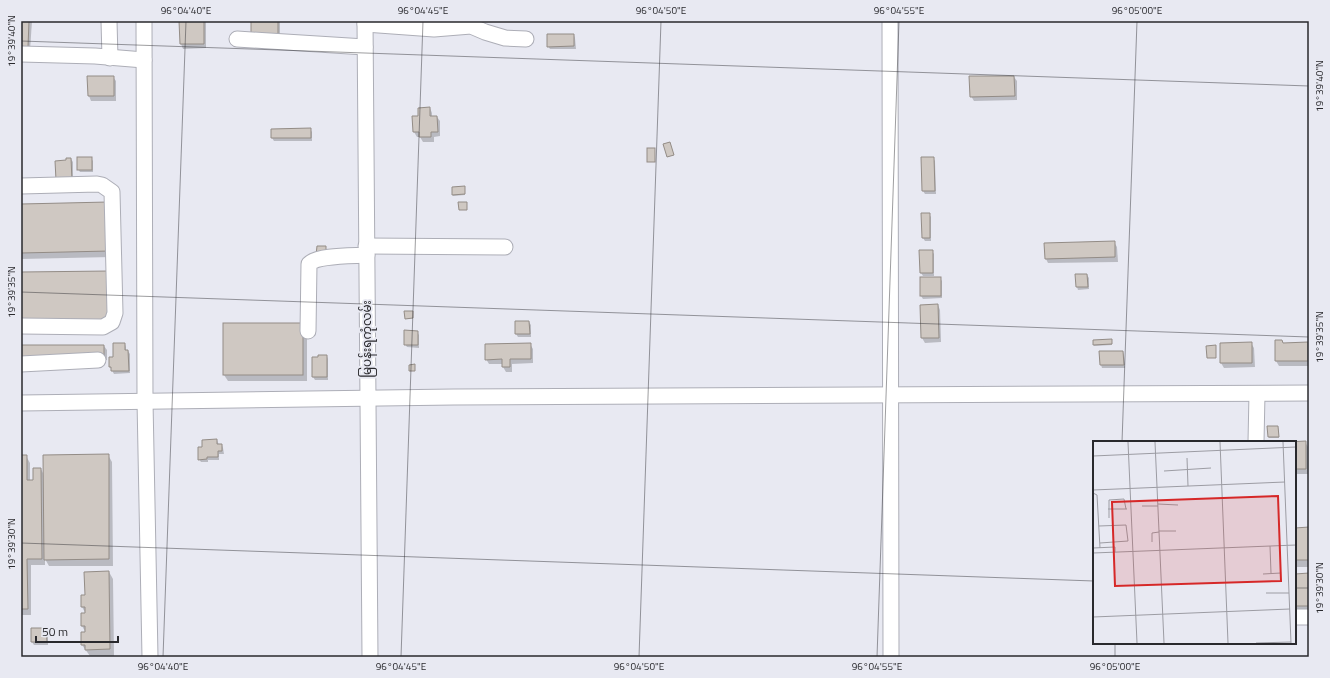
<svg xmlns="http://www.w3.org/2000/svg" width="1330" height="678" viewBox="0 0 1330 678" font-family="'Titillium Web','Noto Sans Myanmar',sans-serif">
	<rect width="100%" height="100%" fill="#e8e9f2"/>
	<!-- shadow -->
	<g fill="#0003">
		<path d="M21 21H32L30 51H21Z"/>
		<path d="M180 21H206V48L183 49 181 44Z"/>
		<path d="M252 21H280V47Z"/>
		<path d="M574 35 575 38 576 49H550L548 46Z"/>
		<path d="M89 77H113L116 81V101H91L89 96Z"/>
		<path d="M1014 77 1017 81V100L974 101 971 96Z"/>
		<path d="M430 108 432 113V117H437L440 121V136L434 137V142H423L420 137H417L414 132Z"/>
		<path d="M310 129 312 132V141H274L272 138V130Z"/>
		<path d="M91 158 93 161V172H80L78 169Z"/>
		<path d="M933 158 935 161 936 194H925L923 191Z"/>
		<path d="M71 159 73 162V184L60 183Z"/>
		<path d="M465 188V195L453 196V194Z"/>
		<path d="M108 203 112 257 21 259V205Z"/>
		<path d="M929 214 931 217V241H925L923 238Z"/>
		<path d="M1114 242 1117 247 1118 262 1048 263 1046 259Z"/>
		<path d="M932 251 934 254V276H923L921 273Z"/>
		<path d="M1087 275 1089 278V289L1078 290 1077 287Z"/>
		<path d="M940 278 942 281V298L923 299 921 296Z"/>
		<path d="M938 305 940 310 941 342 925 343 922 338Z"/>
		<path d="M529 322 531 325V337H518L516 334Z"/>
		<path d="M307 331V381H228L224 375Z"/>
		<path d="M417 332 419 335V348L407 347 405 344Z"/>
		<path d="M1112 340V345L1094 346V345Z"/>
		<path d="M1251 343 1254 348 1255 367 1224 368 1221 363V344Z"/>
		<path d="M1307 343 1309 347V366H1279L1276 361 1283 344Z"/>
		<path d="M125 344 126 347V351H128L130 354V373L114 374 110 367 114 358Z"/>
		<path d="M530 344 533 349V363L512 364V372H506L503 367V364H489L486 359Z"/>
		<path d="M104 346 107 350V360L25 361Z"/>
		<path d="M1100 352H1123L1124 355 1125 368H1102L1101 365Z"/>
		<path d="M327 356 328 359V380H315L313 377V358Z"/>
		<path d="M1278 428 1279 438H1269V437Z"/>
		<path d="M217 440 219 445H222L223 448 224 454H219V460H208V462H201L199 459 203 448Z"/>
		<path d="M1305 442 1308 447V474H1295V443Z"/>
		<path d="M108 455 112 462 113 566H49L45 559V565H31V615H21V456H26L30 463V481H34L41 469 44 475Z"/>
		<path d="M1309 528V567H1295V529Z"/>
		<path d="M109 572 113 579 114 656H90L82 645 86 633 82 626 86 614 82 607 86 596Z"/>
		<path d="M1309 574V612L1295 613V575Z"/>
		<path d="M46 629 48 632V645H34L32 642Z"/>
	</g>
	<!-- building -->
	<g fill="#cfc8c2" stroke="#938c86">
		<path d="M21 21H29L28 47 21 46Z"/>
		<path d="M179 21H204V44H180Z"/>
		<rect x="251" y="21" width="27" height="22"/>
		<path d="M547 34H574V46L547 47Z"/>
		<path d="M87 76H114V96H88Z"/>
		<path d="M969 76H1014L1015 96 970 97Z"/>
		<path d="M430 107V116H437L438 132H431V137H419V132H413L412 116H418V108Z"/>
		<path d="M311 128V138H271V129Z"/>
		<path d="M670 142 674 155 667 157 663 144Z"/>
		<rect x="647" y="148" width="8" height="14"/>
		<rect x="77" y="157" width="15" height="13"/>
		<path d="M921 157H934L935 191H922Z"/>
		<path d="M66 158H71L72 181 56 180 55 161 66 160Z"/>
		<path d="M465 186V194L452 195V187Z"/>
		<path d="M108 202 109 251 21 253V204Z"/>
		<path d="M458 202H467V210H459Z"/>
		<path d="M921 213H930V238H922Z"/>
		<path d="M1115 241V257L1045 259 1044 243Z"/>
		<path d="M317 246H326V256L316 255Z"/>
		<path d="M919 250H933V273H920Z"/>
		<path d="M109 271V320L21 321V272Z"/>
		<path d="M1075 274H1087L1088 287H1076Z"/>
		<rect x="920" y="277" width="21" height="19"/>
		<path d="M938 304 939 338H921L920 305Z"/>
		<path d="M404 311H413V318L405 319Z"/>
		<path d="M515 321H529L530 334H515Z"/>
		<rect x="223" y="323" width="80" height="52"/>
		<path d="M404 330 418 331V345H404Z"/>
		<path d="M1112 339V344L1093 345V340Z"/>
		<path d="M1275 340H1282L1283 343 1308 342V361H1275Z"/>
		<path d="M1252 342V363H1220V343Z"/>
		<path d="M113 343H125V350H128L129 371H111V367H109V357H113Z"/>
		<path d="M531 343V359H510V367H502V359L485 360V344Z"/>
		<path d="M21 345H104V356L21 357Z"/>
		<path d="M1216 345V358H1207L1206 346Z"/>
		<path d="M1099 351H1123L1124 365H1100Z"/>
		<path d="M318 355H327V377H312V357H318Z"/>
		<path d="M415 364V371H409V365Z"/>
		<path d="M1267 426H1278L1279 437H1268Z"/>
		<path d="M217 439V444H222V451H218V457H207V459L198 460V447H202V440Z"/>
		<path d="M1306 441V469H1295V442H1287Z"/>
		<path d="M109 454V559L44 560 43 455Z"/>
		<path d="M21 455H27V480H33V468H41L42 559H27L28 609H21Z"/>
		<path d="M1309 527V560H1295V528Z"/>
		<path d="M109 571 110 649 85 650V645H81V632H85V626H81V613H85V607H81V595H85L84 572Z"/>
		<path d="M1309 573V606H1295V574Z"/>
		<path d="M31 628H46L47 642H31Z"/>
	</g>
	<g fill="none" stroke-linecap="round" stroke-linejoin="round">
		<!-- minor casing -->
		<g stroke="#adaeb7" stroke-width="17">
			<g id="minor">
				<path d="M109 21 110 58"/>
				<path d="M144 21 145 401 150 657"/>
				<path d="M365 21 370 657"/>
				<path d="M890 21 891 657"/>
				<path d="M365 24 434 29 471 26 485 32 505 38 526 39"/>
				<path d="M237 39 365 47"/>
				<path d="M21 54 95 56 144 60"/>
				<path d="M21 186 97 184 102 185 112 192 115 313 112 322 103 327 21 326"/>
				<path d="M366 246 505 247"/>
				<path d="M308 331 309 264C317 255 354 256 367 255"/>
				<path d="M21 364 98 360"/>
				<path d="M21 403 454 397 1309 393"/>
				<path d="M1256 442 1257 394"/>
				<path d="M1295 617H1309"/>
			</g>
		</g>
		<!-- minor -->
		<use href="#minor" stroke="#fff" stroke-width="15"/>
	</g>
	<!-- ticks -->
	<path fill="none" stroke="#29292d" stroke-width="1" stroke-opacity="0.45" d="M21 41 1309 86M21 292 1309 337M1122 442 1137 21M21 543 1094 581M1295 588H1309M163 657 186 21M401 657 423 21M639 657 661 21M877 657 899 21M1115 657V643"/>
	<g text-anchor="middle" stroke-width="4" stroke-linejoin="round" paint-order="stroke">
		<!-- street labels -->
		<g font-size="12" fill="#29292d" stroke="#e8e9f2">
			<text transform="translate(367 339) rotate(-90)" y="4">မြပန်းရကုံလမ်း</text>
		</g>
	</g>
	<!-- overview -->
	<g transform="translate(1093 441)">
		<rect width="203" height="203" fill="#e8e9f2"/>
		<path fill="none" stroke="#9c9ca3" stroke-width="1" d="M35 1 44 202M62 1 71 202M127 1 135 202M190 1 198 202M0 15 203 6M94 17 95 45M71 30 118 27M0 49 192 41M0 52 4 54 7 107M65 63 85 64M49 65H65M15 68H34M16 77V59L31 58 33 68M6 85 33 84 35 100 7 102M66 90H83M59 101V92L66 91M177 105 178 132M0 107 22 106V111M0 112 203 104M170 133 188 132M173 152H196M0 176 197 168M163 202 198 201"/>
		<path fill="#d62828" fill-opacity="0.15" stroke="#d62828" stroke-width="2" d="M185 55 188 140 22 145 19 61Z"/>
		<rect width="203" height="203" fill="none" stroke="#29292d" stroke-width="2"/>
	</g>
	<!-- border -->
	<rect width="1330" height="678" fill="none" stroke="#e8e9f2" stroke-width="44"/>
	<!-- scale -->
	<path d="M36 636v6h82v-6" fill="none" stroke="#29292d" stroke-width="2"/>
	<text x="42" y="636" font-size="12" fill="#29292d" stroke="#e8e9f2" stroke-width="3" paint-order="stroke">50 m</text>
	<rect x="22" y="22" width="1286" height="634" fill="none" stroke="#29292d" stroke-width="1.5"/>
	<g font-size="10" text-anchor="middle" fill="#29292d">
		<text x="186" y="14">96°04'40"E</text>
		<text x="423" y="14">96°04'45"E</text>
		<text x="661" y="14">96°04'50"E</text>
		<text x="899" y="14">96°04'55"E</text>
		<text x="1137" y="14">96°05'00"E</text>
		<text transform="translate(11 41) rotate(-90)" y="4">19°39'40"N</text>
		<text transform="translate(1319 86) rotate(-90)" y="4">19°39'40"N</text>
		<text transform="translate(11 292) rotate(-90)" y="4">19°39'35"N</text>
		<text transform="translate(1319 337) rotate(-90)" y="4">19°39'35"N</text>
		<text transform="translate(11 544) rotate(-90)" y="4">19°39'30"N</text>
		<text transform="translate(1319 588) rotate(-90)" y="4">19°39'30"N</text>
		<text x="163" y="670">96°04'40"E</text>
		<text x="401" y="670">96°04'45"E</text>
		<text x="639" y="670">96°04'50"E</text>
		<text x="877" y="670">96°04'55"E</text>
		<text x="1115" y="670">96°05'00"E</text>
	</g>
</svg>
